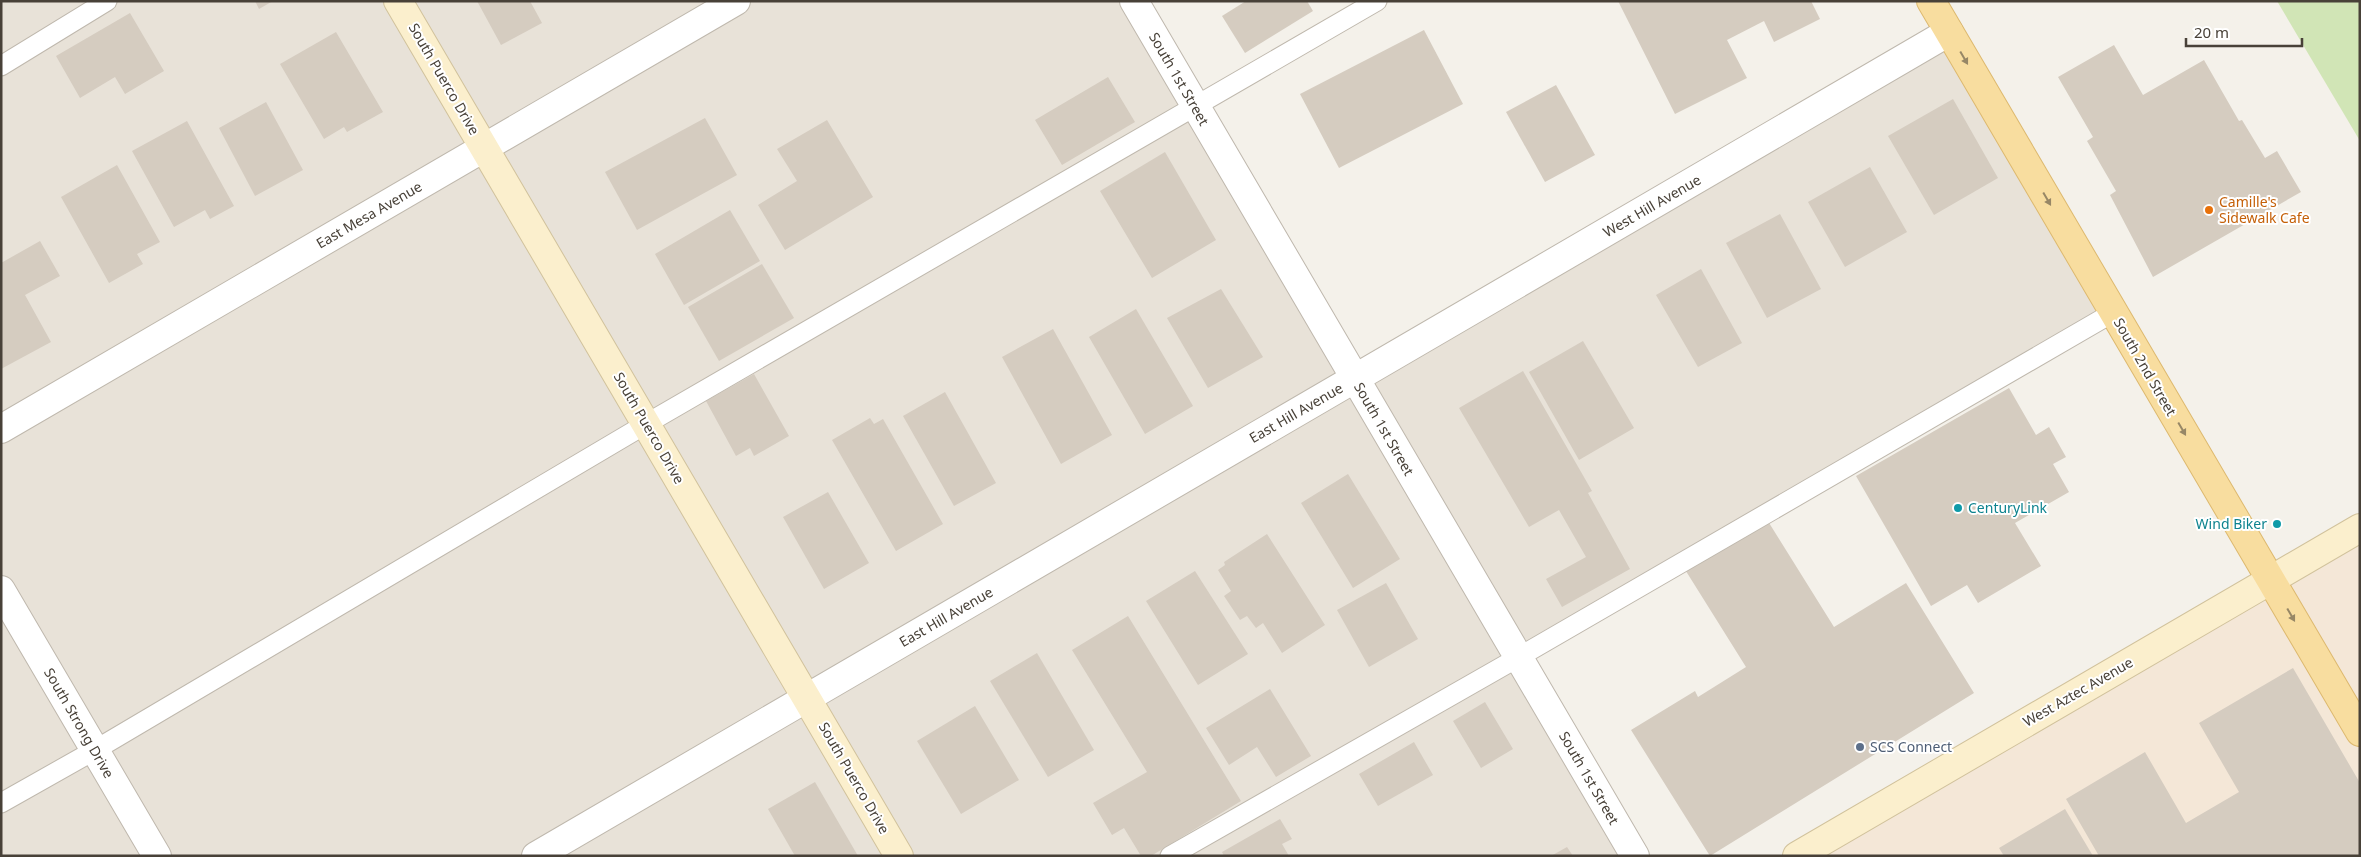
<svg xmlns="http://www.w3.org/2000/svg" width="2361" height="857" viewBox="0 0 2361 857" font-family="'Noto Sans',sans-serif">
	<rect width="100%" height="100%" fill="#f4f1ea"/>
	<!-- residential -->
	<path fill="#e8e2d8" d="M1 1H1133L1355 379 1949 32 2114 312 1519 657 1635 856H1Z"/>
	<!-- commercial -->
	<path fill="#f4e7d7" d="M2360 528V856H1797Z"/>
	<!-- green -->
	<path fill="#d1e5b6" d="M2277 1H2360V141Z"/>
	<!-- building -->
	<g fill="#d5ccc0">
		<path d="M255 1H273L259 9Z"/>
		<path d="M477 1H530L542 23 501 45Z"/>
		<path d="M1246 1H1307L1313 11 1245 53 1222 16Z"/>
		<path d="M1618 1H1811L1820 19 1774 42 1764 21 1727 40 1747 78 1675 114Z"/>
		<path d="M130 13 164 71 125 94 115 77 80 98 56 56Z"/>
		<path d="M1424 30 1463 104 1339 168 1300 94Z"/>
		<path d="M336 32 383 112 347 132 344 127 324 139 280 64Z"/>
		<path d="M2114 45 2143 95 2204 60 2239 121 2242 120 2265 158 2277 151 2301 192 2153 277 2110 195 2116 191 2087 141 2093 137 2058 77Z"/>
		<path d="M1108 77 1135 122 1062 165 1035 120Z"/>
		<path d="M1556 85 1595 155 1545 182 1506 112Z"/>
		<path d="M1953 99 1998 178 1934 215 1888 136Z"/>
		<path d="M266 102 303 170 255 196 219 128Z"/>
		<path d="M705 118 737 175 637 230 605 172Z"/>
		<path d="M827 120 873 197 785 250 758 205 797 181 777 149Z"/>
		<path d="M187 121 234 206 210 219 205 210 174 227 132 151Z"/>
		<path d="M1165 152 1216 240 1152 278 1100 191Z"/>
		<path d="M117 165 160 242 137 254 143 264 109 283 61 197Z"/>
		<path d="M1870 167 1907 232 1845 267 1808 202Z"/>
		<path d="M730 210 760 261 684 305 655 254Z"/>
		<path d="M1780 214 1821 289 1767 318 1726 243Z"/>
		<path d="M40 241 60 276 25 295 51 342 1 369V263Z"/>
		<path d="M762 264 794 318 719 361 688 307Z"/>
		<path d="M1701 269 1742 343 1698 367 1656 295Z"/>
		<path d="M1221 289 1263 357 1208 388 1167 318Z"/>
		<path d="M1136 309 1193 406 1145 434 1089 337Z"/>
		<path d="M1053 329 1112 435 1061 464 1002 357Z"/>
		<path d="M1583 341 1634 428 1579 460 1529 372Z"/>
		<path d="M1523 371 1592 491 1588 493 1630 569 1562 607 1546 579 1586 557 1559 510 1529 527 1459 408Z"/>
		<path d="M754 374 789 436 754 456 750 448 736 456 706 401Z"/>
		<path d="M2009 388 2036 435 2049 427 2066 457 2053 464 2069 492 2015 523 2041 566 1978 603 1967 585 1931 606 1856 476Z"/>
		<path d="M945 392 996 483 954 506 903 416Z"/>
		<path d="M870 418 874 424 883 419 943 524 896 551 832 440Z"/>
		<path d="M1348 474 1400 559 1353 588 1301 503Z"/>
		<path d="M828 492 869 563 824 589 783 517Z"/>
		<path d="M1766 518 1834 627 1906 583 1974 693 1710 856 1631 730 1695 691 1698 697 1746 667 1684 568Z"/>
		<path d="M1267 534 1325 625 1282 653 1263 623 1256 628 1247 616 1240 620 1224 596 1231 591 1218 570 1225 565 1224 562Z"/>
		<path d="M1195 571 1248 654 1198 685 1146 601Z"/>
		<path d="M1386 583 1418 639 1369 667 1337 610Z"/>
		<path d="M1128 616 1241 801 1151 856H1141L1124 828 1112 835 1093 803 1147 772 1072 650Z"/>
		<path d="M1037 653 1094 750 1048 777 990 681Z"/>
		<path d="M2293 668 2360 783V856H2099L2066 799 2145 752 2186 823 2239 792 2199 723Z"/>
		<path d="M1270 689 1311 756 1276 777 1257 747 1229 765 1206 728Z"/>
		<path d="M1485 702 1513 749 1481 768 1453 721Z"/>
		<path d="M975 706 1019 780 961 814 917 741Z"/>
		<path d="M1414 742 1433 775 1378 806 1359 774Z"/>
		<path d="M815 782 858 856H795L768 809Z"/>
		<path d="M2065 809 2093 856H2004L1999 848Z"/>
		<path d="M1280 819 1292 839 1282 844 1289 856H1224L1222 852Z"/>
		<path d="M1567 847 1573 856H1551Z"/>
	</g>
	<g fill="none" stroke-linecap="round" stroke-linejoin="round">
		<!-- lane casing -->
		<g stroke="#bfb8ad" stroke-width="21">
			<g id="lane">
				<path d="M1 66 107 1"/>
				<path d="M1 803 95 750 646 424 1377 1"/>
				<path d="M1170 856 1519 657 2114 312"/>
			</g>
		</g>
		<!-- street casing -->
		<g stroke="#bfb8ad" stroke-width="30">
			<g id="street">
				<path d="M1134 1 1635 856"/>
				<path d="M1 429 736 1"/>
				<path d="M1 590 157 856"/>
				<path d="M536 856 1949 32"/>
			</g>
		</g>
		<!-- secondary casing -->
		<g stroke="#d1c29c" stroke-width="30">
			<g id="secondary">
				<path d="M398 1 899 856"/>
				<path d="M1797 856 2360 528"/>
			</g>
		</g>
		<!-- primary casing -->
		<g stroke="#ddb96f" stroke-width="30">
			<path id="primary" d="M1931 1 2360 732"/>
		</g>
		<!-- lane -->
		<use href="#lane" stroke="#fff" stroke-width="19"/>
		<!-- street -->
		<use href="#street" stroke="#fff" stroke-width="28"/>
		<!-- secondary -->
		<use href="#secondary" stroke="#fbefcd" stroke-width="28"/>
		<!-- primary -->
		<use href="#primary" stroke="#f8dd9f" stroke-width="28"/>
	</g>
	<!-- one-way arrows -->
	<defs><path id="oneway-solid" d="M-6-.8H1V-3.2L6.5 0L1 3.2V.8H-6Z" transform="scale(1.25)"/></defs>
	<g fill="#978766">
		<use href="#oneway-solid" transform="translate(1964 58) rotate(60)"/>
		<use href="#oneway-solid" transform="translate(2047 199) rotate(60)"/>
		<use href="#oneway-solid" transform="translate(2182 429) rotate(60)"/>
		<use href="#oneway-solid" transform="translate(2291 615) rotate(60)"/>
	</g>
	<!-- markers -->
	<circle fill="#e8710a" stroke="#fff" stroke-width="2" cx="2209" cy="210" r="5"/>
	<g fill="#0f9aa8" stroke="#fff" stroke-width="2">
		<circle cx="1958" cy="508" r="5"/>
		<circle cx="2277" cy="524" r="5"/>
	</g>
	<circle fill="#5c6f8a" stroke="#fff" stroke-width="2" cx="1860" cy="747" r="5"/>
	<g text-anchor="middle" stroke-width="4" stroke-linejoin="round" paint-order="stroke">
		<!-- street labels -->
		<g font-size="14" fill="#484138" stroke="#fff">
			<text transform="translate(444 79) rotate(60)" y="5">South Puerco Drive</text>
			<text transform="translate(1179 79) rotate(60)" y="5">South 1st Street</text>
			<text transform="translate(1652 206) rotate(-30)" y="5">West Hill Avenue</text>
			<text transform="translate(369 215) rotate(-30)" y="5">East Mesa Avenue</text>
			<text transform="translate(2145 367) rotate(60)" y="5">South 2nd Street</text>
			<text transform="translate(1296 413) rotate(-30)" y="5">East Hill Avenue</text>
			<text transform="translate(649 428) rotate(60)" y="5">South Puerco Drive</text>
			<text transform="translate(1384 429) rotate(60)" y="5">South 1st Street</text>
			<text transform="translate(946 617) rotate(-30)" y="5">East Hill Avenue</text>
			<text transform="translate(2078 692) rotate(-30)" y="5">West Aztec Avenue</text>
			<text transform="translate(79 723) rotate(60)" y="5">South Strong Drive</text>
			<text transform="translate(854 778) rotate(60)" y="5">South Puerco Drive</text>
			<text transform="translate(1589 778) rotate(60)" y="5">South 1st Street</text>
		</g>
		<!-- food labels -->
		<g font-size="14" fill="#c56008" stroke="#fff" text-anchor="start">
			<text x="2219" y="207">Camille's<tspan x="2219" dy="16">Sidewalk Cafe</tspan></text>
		</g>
		<!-- culture labels -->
		<g font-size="14" fill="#0d838f" stroke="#fff" text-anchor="start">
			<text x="1968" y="513">CenturyLink</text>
			<text x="2267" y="529" text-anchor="end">Wind Biker</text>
		</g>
		<!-- service labels -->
		<g font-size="14" fill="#4e5e75" stroke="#fff" text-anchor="start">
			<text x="1870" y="752">SCS Connect</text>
		</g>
	</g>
	<!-- border -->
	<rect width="2361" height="857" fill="none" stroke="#484138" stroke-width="5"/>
	<!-- scale -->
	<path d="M2186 38v8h116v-8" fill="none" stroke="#484138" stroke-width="2.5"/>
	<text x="2194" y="38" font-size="15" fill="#484138" stroke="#ffffff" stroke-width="4" paint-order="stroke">20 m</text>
</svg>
